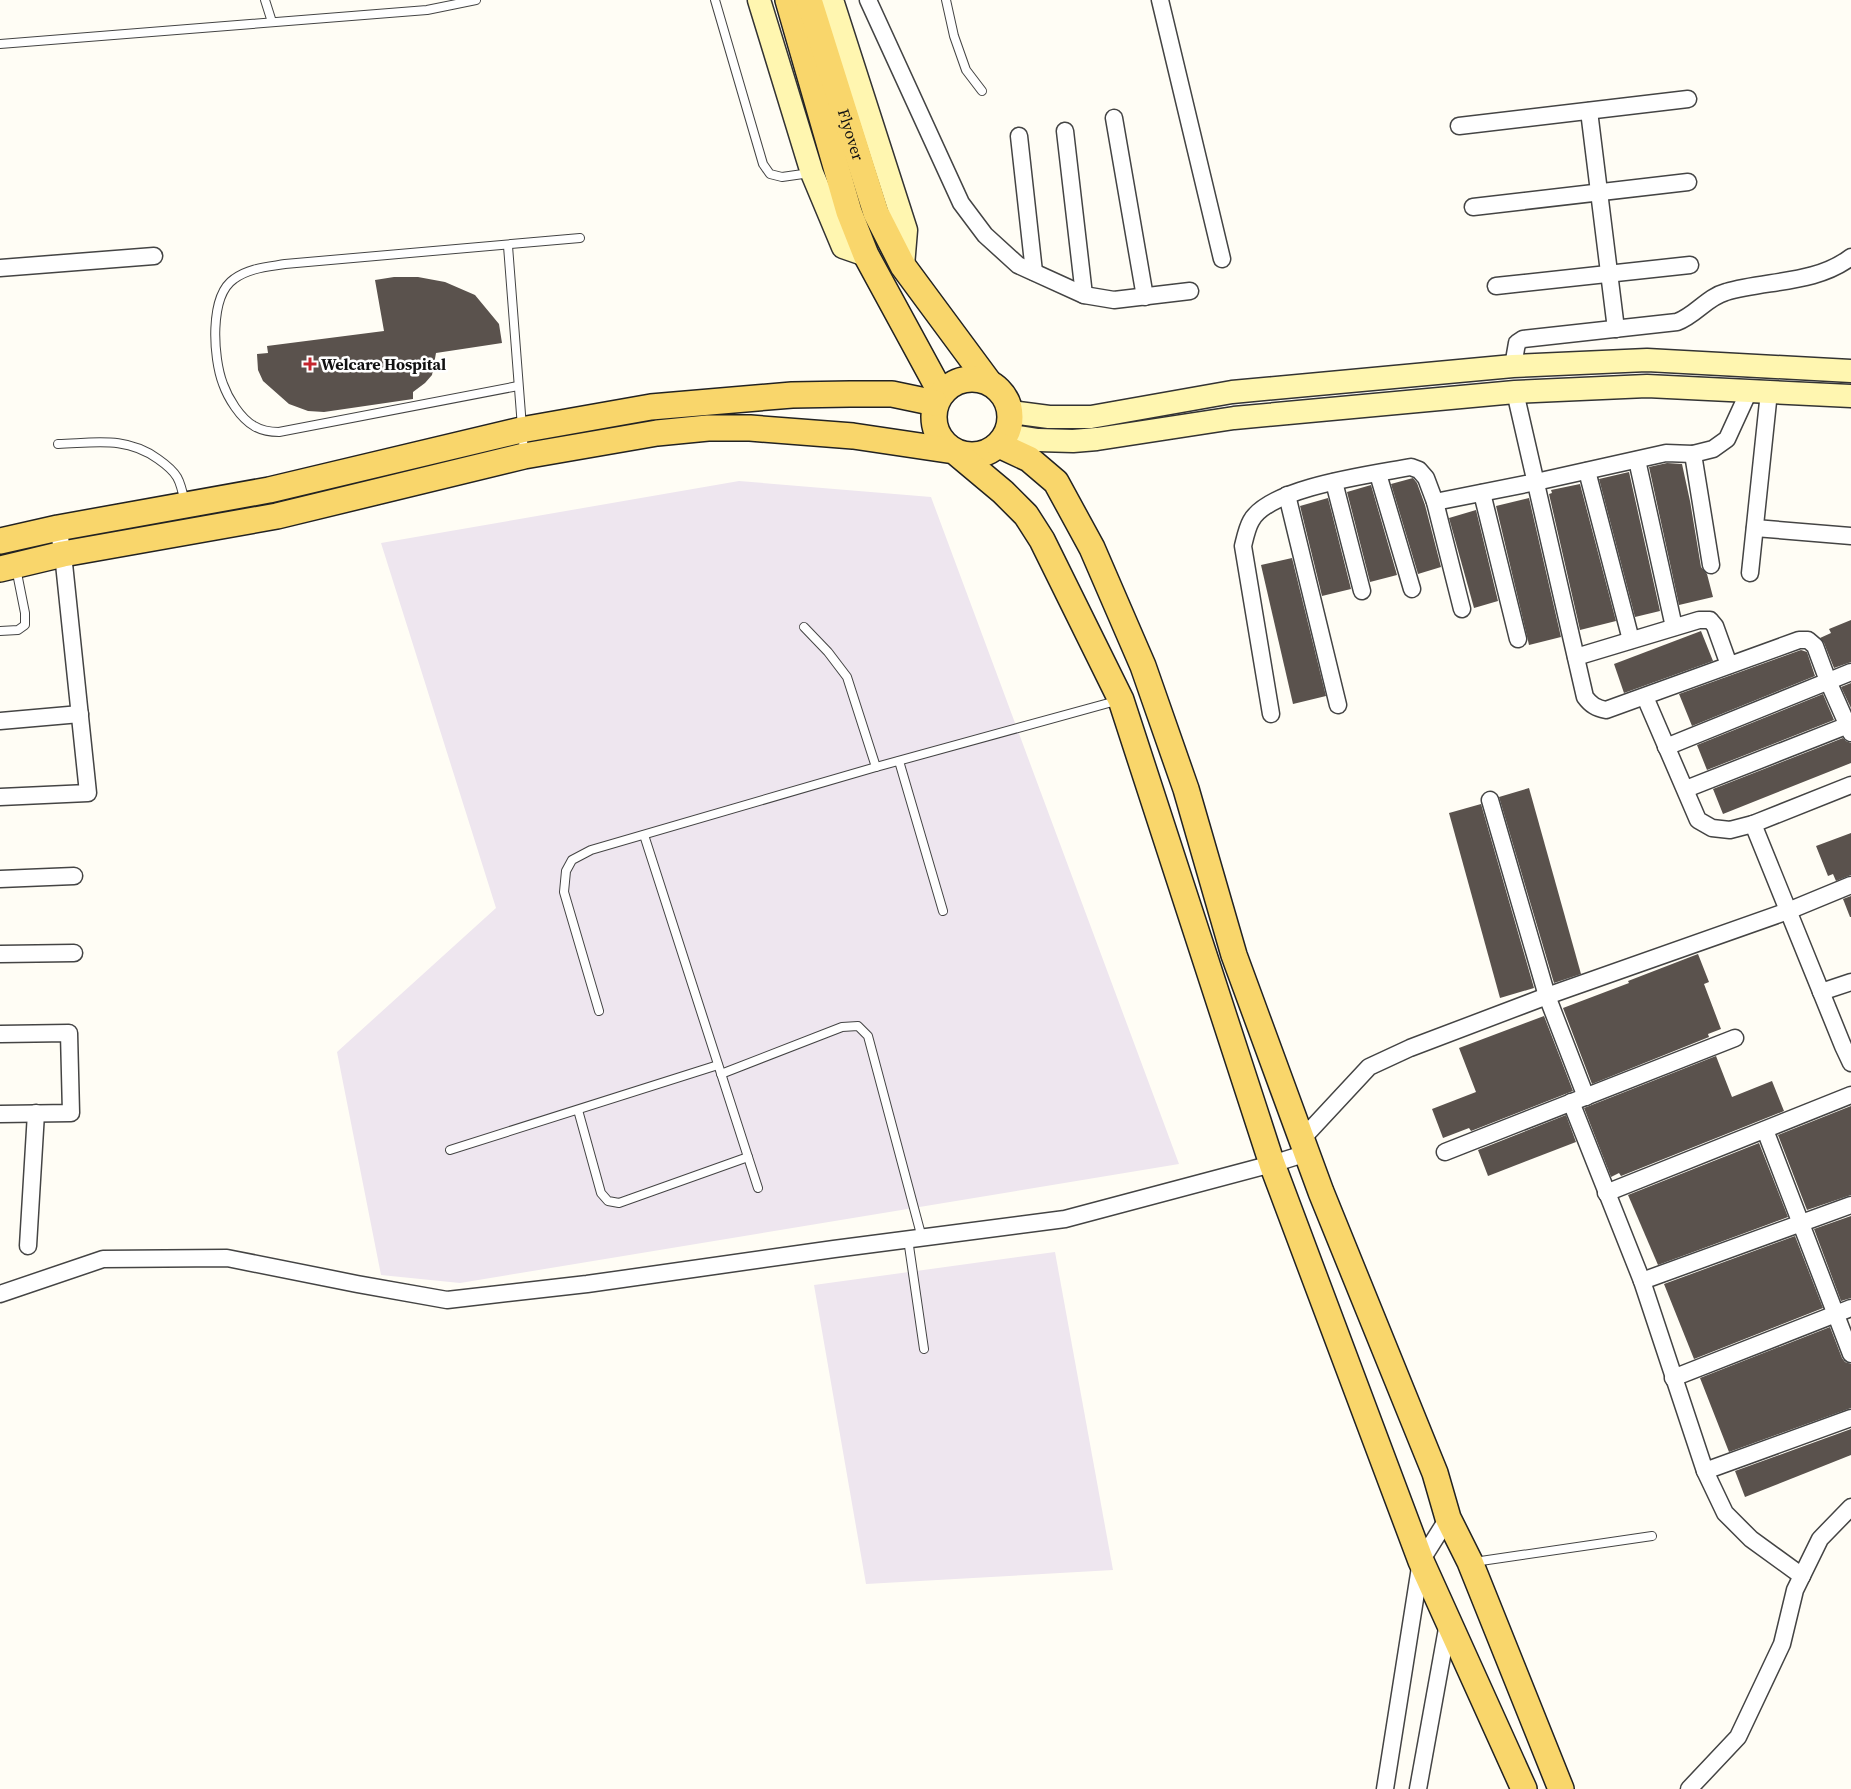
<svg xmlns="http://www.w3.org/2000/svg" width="1851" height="1789" viewBox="0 0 1851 1789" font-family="'Source Serif 4',serif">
	<rect width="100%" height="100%" fill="#fffdf5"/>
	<!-- industrial -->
	<g fill="#eee6ef">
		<path d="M739 481 931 497 1179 1164 460 1283 381 1275 337 1052 496 908 381 543Z"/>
		<path d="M1055 1252 1113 1570 866 1584 814 1285Z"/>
	</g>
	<!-- building -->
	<g fill="#5a524d">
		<path d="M394 277H418L445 282 475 295 499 324 502 343 436 353 432 375 425 383 413 392V399L324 412 308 411 289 404 263 381 258 370 257 354 268 353 267 346 384 331 375 280Z"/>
		<path d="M1667 463 1682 464 1690 501 1701 567 1707 574 1713 597 1679 605 1649 467Z"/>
		<path d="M1629 472 1660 611 1635 617 1599 479Z"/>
		<path d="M1413 478 1417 483 1425 505 1441 567 1418 574 1391 484Z"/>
		<path d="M1580 484 1616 621 1580 630 1549 494 1552 493 1551 490Z"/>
		<path d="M1371 485 1397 575 1370 582 1347 492Z"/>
		<path d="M1328 498 1351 589 1322 596 1300 506Z"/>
		<path d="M1529 498 1561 637 1529 645 1496 506Z"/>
		<path d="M1476 510 1498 601 1474 608 1449 518Z"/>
		<path d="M1292 558 1326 696 1293 704 1261 565Z"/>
		<path d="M1851 620V662L1834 668 1824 643 1820 638 1831 633 1829 629Z"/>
		<path d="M1701 631 1713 661 1624 693 1614 664Z"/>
		<path d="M1801 650 1807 652 1815 676 1692 726 1679 694Z"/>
		<path d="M1851 683V708L1841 687Z"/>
		<path d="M1823 694 1834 720 1707 770 1697 745Z"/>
		<path d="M1843 738 1846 741 1851 743V763L1723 814 1713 789Z"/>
		<path d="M1529 788 1581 974 1554 983 1499 797Z"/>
		<path d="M1481 804 1534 988 1500 998 1449 813Z"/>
		<path d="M1851 833V875L1836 881 1833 874 1828 876 1816 846Z"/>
		<path d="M1851 896V917H1850L1843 899Z"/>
		<path d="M1698 954 1709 982 1704 984 1721 1029 1708 1034 1709 1037 1592 1084 1563 1008 1629 983 1628 981Z"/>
		<path d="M1544 1016 1573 1091 1471 1131 1469 1128 1443 1138 1432 1109 1476 1092 1459 1048Z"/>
		<path d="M1716 1056 1732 1097 1772 1081 1784 1111 1621 1176 1619 1173 1611 1177 1584 1108Z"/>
		<path d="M1851 1106V1195L1807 1210 1778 1135Z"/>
		<path d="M1566 1115 1576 1142 1488 1176 1478 1150Z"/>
		<path d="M1759 1143 1788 1217 1658 1265 1628 1195Z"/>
		<path d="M1851 1216V1298L1841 1301 1814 1229Z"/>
		<path d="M1795 1236 1823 1308 1694 1359 1664 1284Z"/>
		<path d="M1830 1327 1842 1358 1845 1362 1851 1364V1408L1729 1452 1700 1378Z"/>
		<path d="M1851 1429V1455L1745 1497 1735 1471Z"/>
	</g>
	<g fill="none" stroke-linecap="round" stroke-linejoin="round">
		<!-- lane casing -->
		<g stroke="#444" stroke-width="10">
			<g id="lane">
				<path d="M265 0 272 22"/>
				<path d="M715 0 763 164 770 174 782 177 810 173"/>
				<path d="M946 0 954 36 966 70 982 91"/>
				<path d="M0 44 427 10 476 0"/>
				<path d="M508 246 524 453"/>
				<path d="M518 386 279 432C270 432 262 431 254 426 240 418 228 398 223 384 213 358 209 296 234 279 249 268 267 267 285 264L580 238"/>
				<path d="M58 444C95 443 126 436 158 459 178 473 180 479 185 503"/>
				<path d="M804 627 828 652 847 677 876 767"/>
				<path d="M0 631 18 630 25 625V613L16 568"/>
				<path d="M899 761 943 911"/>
				<path d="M644 835 758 1188"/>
				<path d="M599 1011 564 892 566 871 572 860 591 850 876 767 1116 701"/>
				<path d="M721 1074 842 1027 858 1026 868 1036 922 1238"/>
				<path d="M578 1110 601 1193 608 1201 619 1203 748 1157"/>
				<path d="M450 1150 718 1065"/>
				<path d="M908 1239 924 1349"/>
				<path d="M1474 1562 1652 1536"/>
			</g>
		</g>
		<!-- street casing -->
		<g stroke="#444" stroke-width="19">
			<g id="street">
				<path d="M868 0 961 203 985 235 1018 265 1084 295 1114 300 1190 291"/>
				<path d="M1160 0 1222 259"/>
				<path d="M1589 111 1616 329"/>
				<path d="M1114 118 1145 297"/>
				<path d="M1459 126 1688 99"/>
				<path d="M1065 131 1084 295"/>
				<path d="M1019 136 1034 272"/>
				<path d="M1473 207 1688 182"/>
				<path d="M0 268 154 256"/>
				<path d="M1496 286 1690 265"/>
				<path d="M1513 366 1517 343 1523 339 1677 322C1696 315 1707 297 1726 292 1767 280 1816 284 1851 257"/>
				<path d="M1515 392 1585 697C1591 705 1596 708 1606 710L1799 640H1808L1815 646 1828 681 1851 733"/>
				<path d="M1693 454 1711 565"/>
				<path d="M1637 460 1674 627"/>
				<path d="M1587 471 1631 640"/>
				<path d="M1378 474 1412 589"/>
				<path d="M1334 482 1362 591"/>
				<path d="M1482 493 1518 639"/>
				<path d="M1287 495 1338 705"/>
				<path d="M1435 502 1536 482 1666 453 1693 454 1713 449 1727 439 1749 391"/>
				<path d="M1755 528 1851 536"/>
				<path d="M1750 573 1769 392"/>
				<path d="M1576 657 1699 620H1710L1715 626 1729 665"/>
				<path d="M1645 697 1698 820 1712 828 1730 830 1753 824 1851 785"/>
				<path d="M1271 714 1243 546C1245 538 1247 528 1251 521 1269 487 1375 474 1411 467L1419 470 1426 478 1435 502 1462 609"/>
				<path d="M0 721 80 714"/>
				<path d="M1666 747 1851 672"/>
				<path d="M1686 789 1851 724"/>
				<path d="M0 797 88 793 63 554 58 528"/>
				<path d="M1490 800 1547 996 1586 1097"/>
				<path d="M1753 824 1843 1046 1851 1063"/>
				<path d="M0 879 74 876"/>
				<path d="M0 954 74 953"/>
				<path d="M1821 992 1851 982"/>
				<path d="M0 1034 69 1033 71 1113 0 1114"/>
				<path d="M1571 1102 1642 1281 1705 1471 1725 1513 1751 1539 1802 1576"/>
				<path d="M1765 1130 1851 1354"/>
				<path d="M1302 1139 1369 1067 1410 1048 1547 996 1788 911 1851 885"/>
				<path d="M1445 1152 1735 1038"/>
				<path d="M1606 1193 1851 1095"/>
				<path d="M28 1246 36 1113"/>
				<path d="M1642 1281 1851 1205"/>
				<path d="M0 1294 103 1259 227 1258 357 1284 447 1300 587 1284 834 1249 1065 1219 1272 1164 1307 1153"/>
				<path d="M1673 1378 1851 1308"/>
				<path d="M1705 1471 1851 1418"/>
				<path d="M1385 1789 1421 1561 1448 1518"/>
				<path d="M1418 1789 1448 1623"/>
				<path d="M1689 1789 1738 1737 1782 1644 1795 1590 1820 1539 1851 1507"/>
			</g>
		</g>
		<!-- secondary casing -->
		<g stroke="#333" stroke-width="25">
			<g id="secondary">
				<path d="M759 0 812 173 843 247 866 255"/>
				<path d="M832 0 906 230 903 266"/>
				<path d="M1011 412 1049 417H1091L1232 392 1513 366 1647 360 1851 371"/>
				<path d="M1006 435 1038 440 1073 441 1097 439 1234 418 1515 392 1647 386 1851 396"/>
			</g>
		</g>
		<!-- primary casing -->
		<g stroke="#222" stroke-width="28">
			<g id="primary">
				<path d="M788 0 849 212 866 255 941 393"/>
				<path id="s1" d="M809 0 876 213 903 266 988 381"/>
				<circle cx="972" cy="417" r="38"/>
				<path d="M999 445 1029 459 1056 482 1092 548 1143 666 1186 789 1234 955 1321 1192 1435 1473 1448 1518 1470 1562 1561 1789"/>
				<path d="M0 541 58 528 269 490 521 430 651 407 792 395 850 394H892L935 403"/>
				<path d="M0 569 63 554 277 516 524 456 657 433 708 428H750L853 436 954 451 1003 492 1026 515 1042 540 1121 700 1272 1164 1421 1561 1524 1789"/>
			</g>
		</g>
		<!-- lane -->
		<use href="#lane" stroke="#fff" stroke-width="8"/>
		<!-- street -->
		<use href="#street" stroke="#fff" stroke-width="16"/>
		<!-- secondary -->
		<use href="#secondary" stroke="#fff6b0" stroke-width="22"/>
		<!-- primary -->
		<use href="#primary" stroke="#f9d66b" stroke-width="25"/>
	</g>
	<!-- markers -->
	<path fill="#c4262e" stroke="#fff" stroke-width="2" d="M307.5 356.5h5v5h5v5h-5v5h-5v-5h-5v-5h5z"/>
	<g text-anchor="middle" stroke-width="5" stroke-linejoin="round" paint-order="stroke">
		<!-- street labels -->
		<g font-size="16" fill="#111" stroke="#fff">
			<text dy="6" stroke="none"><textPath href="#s1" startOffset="141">Flyover</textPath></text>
		</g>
		<!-- poi labels -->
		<g font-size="16" font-weight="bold" fill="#111" stroke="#fff" text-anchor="start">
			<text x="321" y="370">Welcare Hospital</text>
		</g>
	</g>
</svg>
